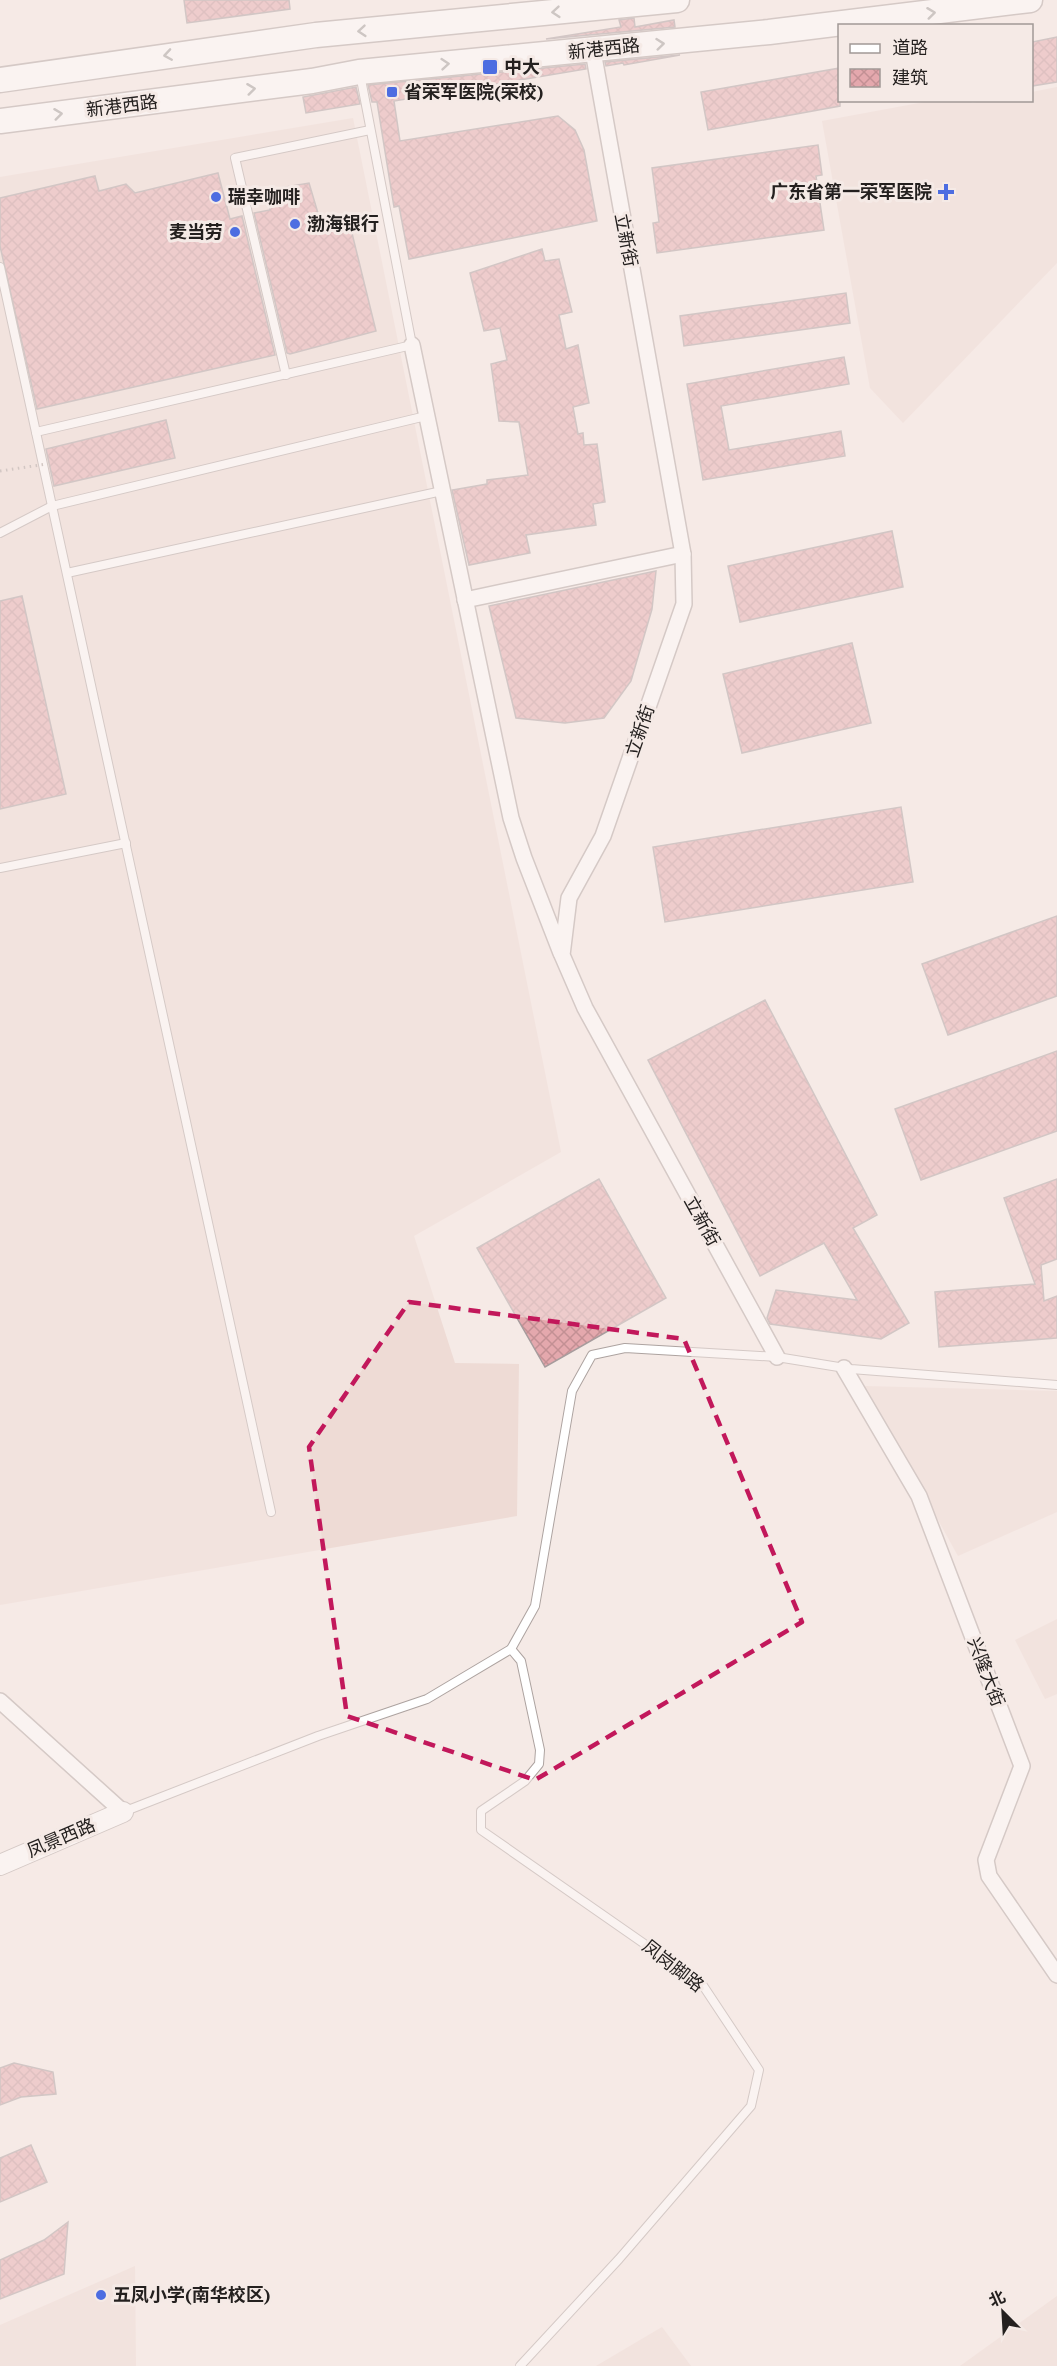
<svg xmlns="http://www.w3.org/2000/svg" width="1057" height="2366" viewBox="0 0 1057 2366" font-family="'PT Serif','Noto Sans SC',serif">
	<defs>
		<pattern id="building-cross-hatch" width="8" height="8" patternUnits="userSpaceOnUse" patternTransform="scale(1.5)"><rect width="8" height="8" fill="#e4a8ad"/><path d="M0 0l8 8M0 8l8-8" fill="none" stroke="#c39094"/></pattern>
	</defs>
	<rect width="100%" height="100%" fill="#f5eae6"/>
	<!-- built -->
	<g fill="#eedbd5">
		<path d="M1057 87V263L903 423 870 388 822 121 930 101H971L972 103 986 100H1032V92Z"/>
		<path d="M353 118 561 1152 414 1236 455 1363 519 1364 517 1516 0 1605V177Z"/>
		<path d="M864 1386 1057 1391V1512L958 1556Z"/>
		<path d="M1057 1619V1694L1045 1699 1015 1640Z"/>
		<path d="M135 2266 136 2366H0V2325Z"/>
		<path d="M1057 2296V2366H960Z"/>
		<path d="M662 2327 691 2366H596Z"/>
	</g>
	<!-- building -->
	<g fill="url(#building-cross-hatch)" stroke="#a79c9d" stroke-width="1.5">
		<path d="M184 0H289L290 9 187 23Z"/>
		<path d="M634 18 635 27 674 20 675 27 546 39 621 27 619 20Z"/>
		<path d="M1057 37V82L1032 86V42Z"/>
		<path d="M680 55 624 65 623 63 606 66 605 62Z"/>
		<path d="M585 64 586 69 394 101 400 141 558 116 575 130 584 150 597 221 409 259 399 206 394 207 377 102H372L368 85Z"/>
		<path d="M840 68V106L708 130 701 92Z"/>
		<path d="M356 87 360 104 306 113 303 97Z"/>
		<path d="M818 145 822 175 816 176 824 230 657 253 653 223 659 222 652 168Z"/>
		<path d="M218 173 230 219 242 216 275 355 37 409 0 246V198L95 176 99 191 126 184 135 193Z"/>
		<path d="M309 183 323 230 350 225 376 331 290 354 287 353 254 213 270 210 267 190Z"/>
		<path d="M542 249 545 261 559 259 572 312 559 315 566 349 578 345 589 403 573 407 578 434 583 433 584 445 597 444 605 502 593 504 596 525 526 535 530 553 469 565 452 490 487 484V480L528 475 519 422 499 421 491 364 507 360 500 328 484 331 470 273Z"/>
		<path d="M846 293 850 323 684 346 680 316Z"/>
		<path d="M844 357 849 384 721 406 729 450 841 431 845 456 703 480 687 384Z"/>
		<path d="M166 420 175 458 54 486 46 449Z"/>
		<path d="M892 531 903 587 740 622 728 566Z"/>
		<path d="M656 571 652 609 631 681 604 718 565 723 516 718 489 606Z"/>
		<path d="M22 596 66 794 0 809V601Z"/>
		<path d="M852 643 871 723 742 753 723 674Z"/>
		<path d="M901 807 913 882 665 922 653 847Z"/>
		<path d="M1057 916V996L948 1035 922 964Z"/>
		<path d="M765 1000 877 1215 853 1228 909 1323 881 1339 770 1324 767 1318 776 1290 857 1300 824 1243 760 1276 648 1060Z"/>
		<path d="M1057 1051V1131L921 1180 895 1109Z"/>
		<path d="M599 1179 666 1298 545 1367 477 1248Z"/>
		<path d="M1057 1179V1259L1041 1265 1044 1301 1057 1296V1338L939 1347 935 1292 1035 1284 1004 1198Z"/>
		<path d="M14 2063 53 2072 56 2094 21 2097 0 2105V2068Z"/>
		<path d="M31 2145 47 2182 0 2202V2158Z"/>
		<path d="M68 2222 64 2274 0 2299V2260L44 2240Z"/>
	</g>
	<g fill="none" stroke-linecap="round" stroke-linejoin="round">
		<!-- service casing -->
		<g stroke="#ada3a0" stroke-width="10">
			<g id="service">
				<path d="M0 267 271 1512"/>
				<path d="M286 375 235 158 370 130"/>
				<path d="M36 432 412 345 360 74"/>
				<path d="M0 533 52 506 426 416"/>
				<path d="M67 573 442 491"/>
				<path d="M0 868 126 843"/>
				<path d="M511 1649 521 1661 540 1750 539 1764 525 1781 481 1811V1830L702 1984 759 2070 751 2106 619 2259 520 2366"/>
				<path d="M123 1812 318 1736 427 1699 511 1649 535 1606 572 1391 592 1355 625 1348 777 1357 851 1369 1057 1385"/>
			</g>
		</g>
		<!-- minor casing -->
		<g stroke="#ada3a0" stroke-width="18">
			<g id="minor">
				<path d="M593 51 683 554 684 604 603 836 569 898 562 955 585 1008 777 1357"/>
				<path d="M412 345 511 818 524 858 561 953"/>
				<path d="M465 600 683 554"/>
				<path d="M844 1368 919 1496 1022 1766 986 1860 989 1876 1057 1975"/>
				<path d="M0 1701 123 1812"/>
			</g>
		</g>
		<!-- tertiary casing -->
		<g stroke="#ada3a0" stroke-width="22">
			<path id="tertiary" d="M0 1865 123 1812"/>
		</g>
		<!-- primary casing -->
		<g stroke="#ada3a0" stroke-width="27">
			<g id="primary">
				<path d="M0 80 316 35 677 0"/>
				<path d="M0 121 312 81 359 72 769 32 1030 0"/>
			</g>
		</g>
		<!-- service -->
		<use href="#service" stroke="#fff" stroke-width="8"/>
		<!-- minor -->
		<use href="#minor" stroke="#fff" stroke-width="15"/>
		<!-- tertiary -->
		<use href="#tertiary" stroke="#fff" stroke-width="20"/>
		<!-- primary -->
		<use href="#primary" stroke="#fff" stroke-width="24"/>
		<!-- path-bridge -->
		<path stroke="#a69d9a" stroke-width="3" stroke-dasharray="1.5 4.5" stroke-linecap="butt" d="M0 471 47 464"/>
	</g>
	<!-- one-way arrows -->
	<defs><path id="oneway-chevron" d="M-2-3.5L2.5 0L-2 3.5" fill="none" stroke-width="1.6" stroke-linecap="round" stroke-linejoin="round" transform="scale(1.5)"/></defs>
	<g stroke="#9c9b9a">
		<use href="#oneway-chevron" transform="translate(556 12) rotate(175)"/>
		<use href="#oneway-chevron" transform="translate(931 13) rotate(-7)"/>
		<use href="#oneway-chevron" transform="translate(362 31) rotate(175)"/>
		<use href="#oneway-chevron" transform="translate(660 44) rotate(-6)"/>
		<use href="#oneway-chevron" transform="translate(168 55) rotate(171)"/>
		<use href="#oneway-chevron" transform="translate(445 64) rotate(-5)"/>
		<use href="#oneway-chevron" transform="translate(251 89) rotate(-7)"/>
		<use href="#oneway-chevron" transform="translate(58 114) rotate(-7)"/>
	</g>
	<!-- marked area -->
	<path d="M0 0H1057V2366H0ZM409 1302 684 1339 802 1622 535 1780 347 1716 309 1447Z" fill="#f5eae6" fill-opacity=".55" fill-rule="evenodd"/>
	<path fill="none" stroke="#c2185b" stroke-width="4.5" stroke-dasharray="12 8" stroke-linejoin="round" d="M409 1302 684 1339 802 1622 535 1780 347 1716 309 1447Z"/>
	<!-- markers -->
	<g fill="#4d6de1" stroke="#f5eae6" stroke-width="2">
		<rect x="482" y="59" width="16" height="16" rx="3"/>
		<rect x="386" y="86" width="12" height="12" rx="3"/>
		<path d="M943 183h6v6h6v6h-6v6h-6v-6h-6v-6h6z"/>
		<circle cx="216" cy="197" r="6"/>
		<circle cx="295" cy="224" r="6"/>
		<circle cx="235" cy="232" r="6"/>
		<circle cx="101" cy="2295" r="6"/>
	</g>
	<g text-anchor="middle" stroke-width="6" stroke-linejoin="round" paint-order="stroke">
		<!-- street labels -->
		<g font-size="18" fill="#24201f" stroke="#f5eae6">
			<text transform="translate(604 49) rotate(-6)" y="6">新港西路</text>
			<text transform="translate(122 106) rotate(-7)" y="6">新港西路</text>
			<text transform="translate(626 240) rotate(79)" y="6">立新街</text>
			<text transform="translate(640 731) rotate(-71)" y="6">立新街</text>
			<text transform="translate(702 1221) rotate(61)" y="6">立新街</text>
			<text transform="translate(986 1672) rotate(69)" y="6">兴隆大街</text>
			<text transform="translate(61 1838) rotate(-23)" y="6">凤景西路</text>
			<text transform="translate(673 1966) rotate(38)" y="6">凤岗脚路</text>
		</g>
		<!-- poi labels -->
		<g font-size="18" font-weight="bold" fill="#24201f" stroke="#f5eae6" text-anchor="start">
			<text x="504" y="73">中大</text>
			<text x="404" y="98">省荣军医院(荣校)</text>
			<text x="932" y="198" text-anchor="end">广东省第一荣军医院</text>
			<text x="228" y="203">瑞幸咖啡</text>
			<text x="307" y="230">渤海银行</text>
			<text x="223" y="238" text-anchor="end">麦当劳</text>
			<text x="113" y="2301">五凤小学(南华校区)</text>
		</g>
	</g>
	<!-- legend -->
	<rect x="838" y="24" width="195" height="78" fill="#f5eae6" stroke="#a19996" stroke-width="1.5"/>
	<rect x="850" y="44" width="30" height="9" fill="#ffffff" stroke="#a19996" stroke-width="1.5"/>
	<text x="892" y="54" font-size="18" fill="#24201f">道路</text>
	<rect x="850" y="69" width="30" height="18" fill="url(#building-cross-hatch)" stroke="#a19996" stroke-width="1.5"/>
	<text x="892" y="84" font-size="18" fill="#24201f">建筑</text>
	<!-- north arrow -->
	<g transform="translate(1003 2312) rotate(336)" stroke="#f5eae6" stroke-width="4.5" paint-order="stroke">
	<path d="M0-4.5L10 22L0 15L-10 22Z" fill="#24201f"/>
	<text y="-9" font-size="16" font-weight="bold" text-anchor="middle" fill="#24201f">北</text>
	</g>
</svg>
